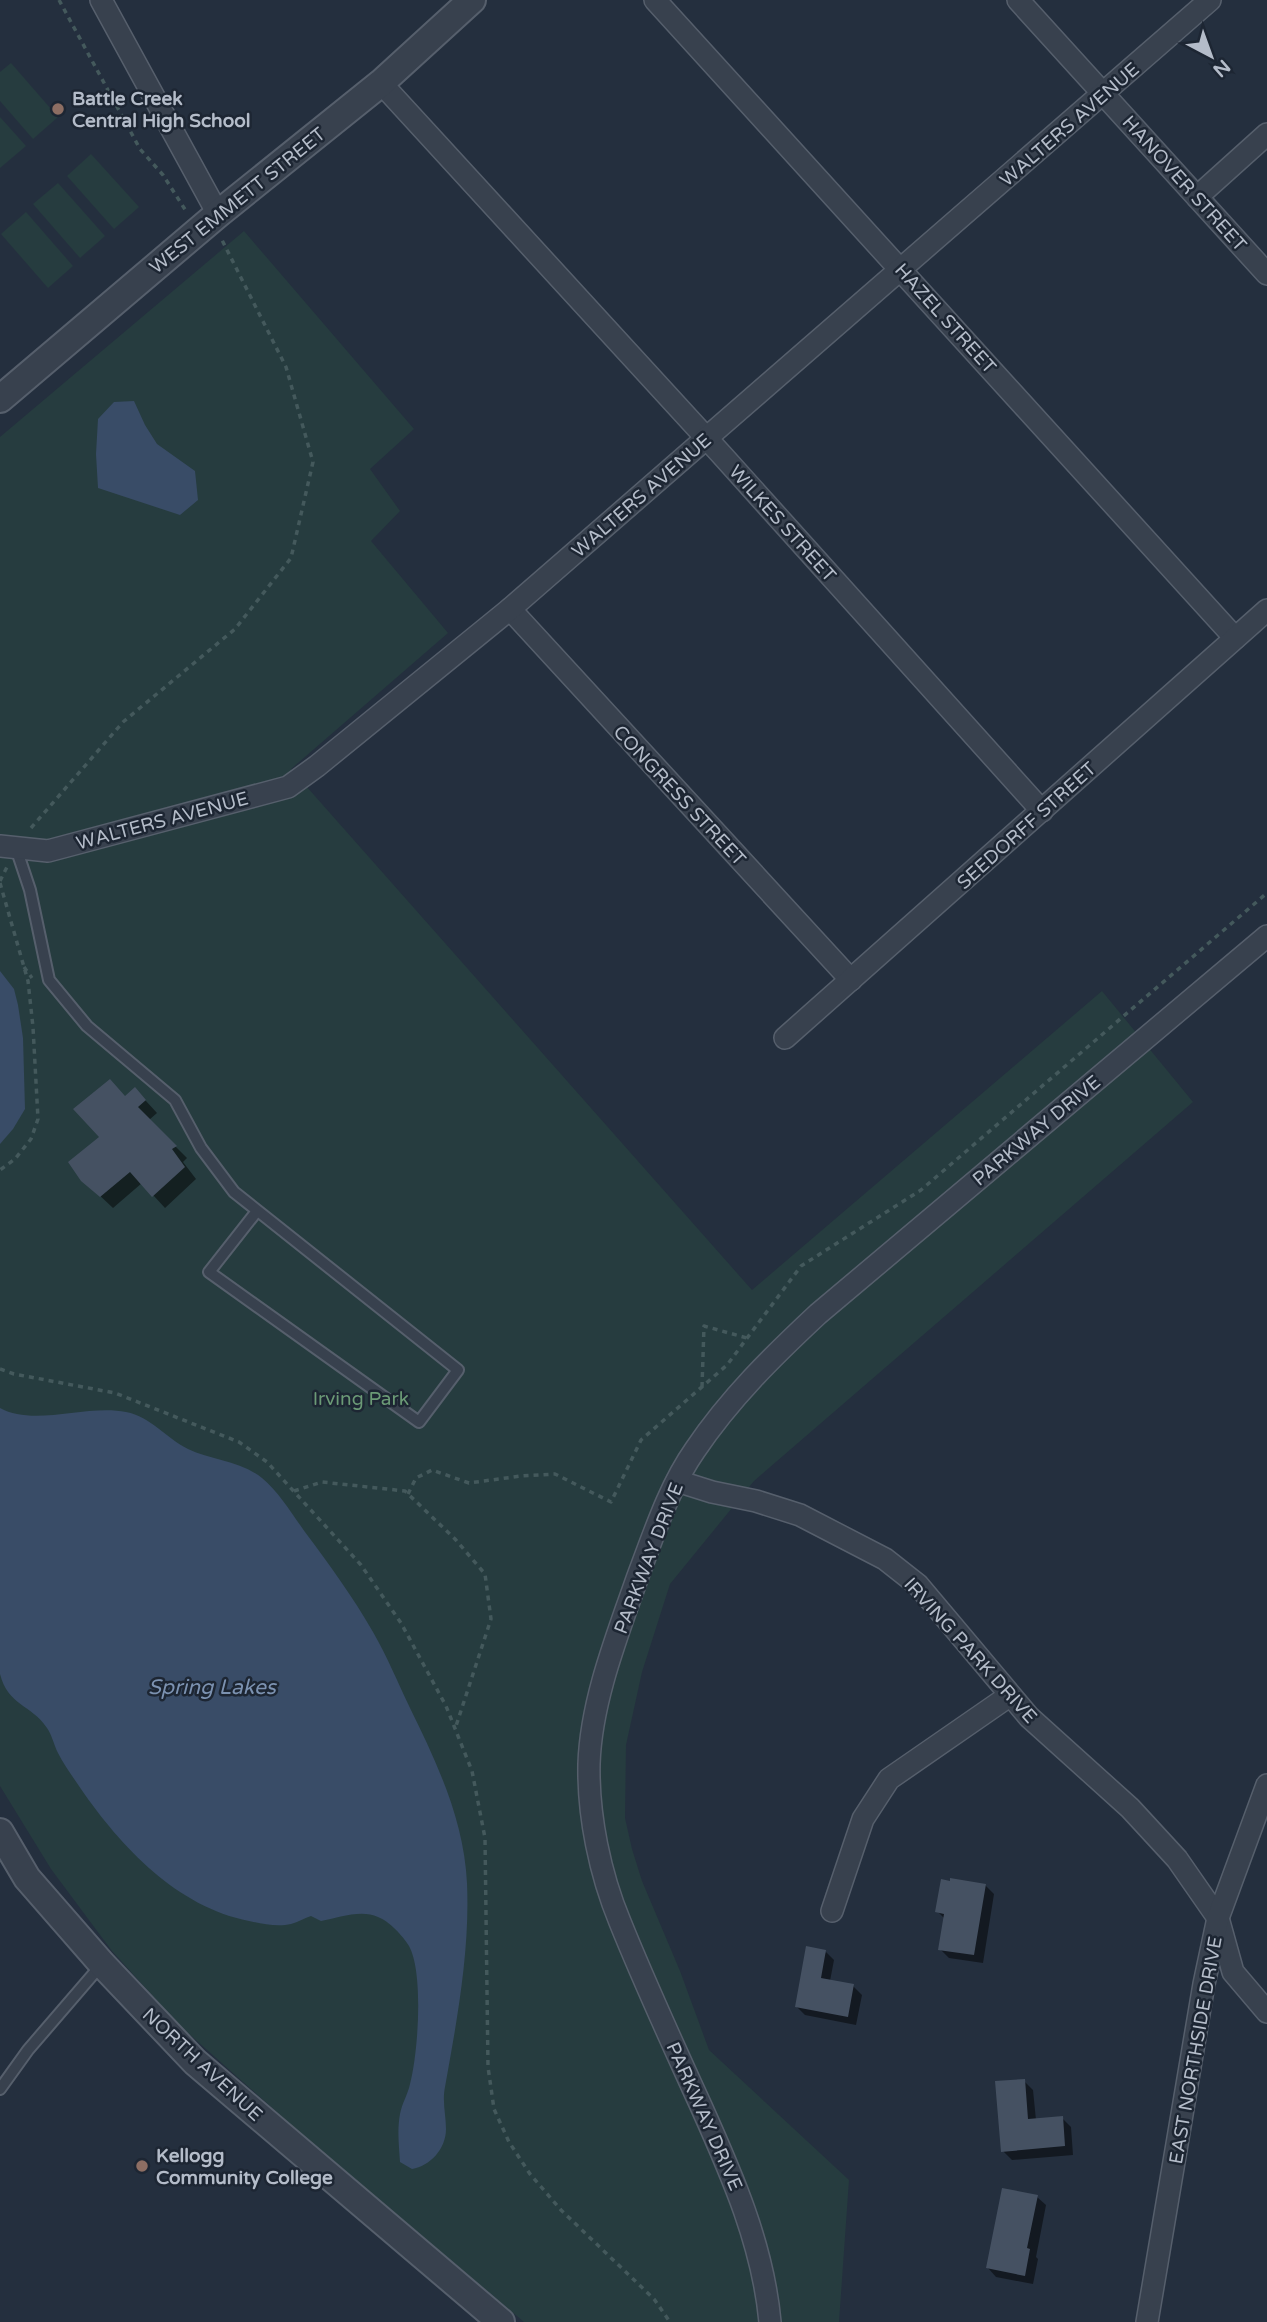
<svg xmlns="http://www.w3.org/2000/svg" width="1267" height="2322" viewBox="0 0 1267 2322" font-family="'Varela Round',sans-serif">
	<rect width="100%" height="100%" fill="#242f3e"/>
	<!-- green -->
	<g fill="#263c3f">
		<path d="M11 63 58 117 33 139 0 101V72Z"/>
		<path d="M0 117 26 146 0 168Z"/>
		<path d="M91 154 139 207 114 229 67 176Z"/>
		<path d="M58 183 105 236 80 258 33 204Z"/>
		<path d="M26 212 73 266 48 288 1 234Z"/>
		<path d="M244 231 414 429 370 469 400 511 371 541 448 633 291 769 752 1290 1102 991 1193 1102 754 1481 670 1584 642 1672 626 1745 625 1818 632 1849 642 1881 680 1971 709 2050 849 2180 839 2322H524L314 2145 179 2025 112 1951 51 1869 0 1786V437Z"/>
	</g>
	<!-- water -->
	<g fill="#394c67">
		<path d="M134 401 145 425 157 444 195 471 198 500 180 515 98 488 96 454 98 419 114 402Z"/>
		<path d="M0 971 14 989 18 1005 23 1038 25 1109 13 1129 0 1144Z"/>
		<path d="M0 1408C34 1427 87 1404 126 1412 151 1417 166 1438 188 1449 211 1460 241 1461 262 1478 279 1492 292 1514 305 1532 329 1564 353 1597 373 1632 387 1656 398 1683 410 1708 437 1763 464 1820 467 1883 470 1951 457 2020 445 2087 442 2102 446 2115 446 2129 446 2149 430 2166 412 2169L400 2162C399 2146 397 2130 400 2114 402 2103 408 2094 410 2084 418 2054 424 1973 409 1946 403 1936 389 1921 378 1917 361 1909 338 1918 321 1921L311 1916C305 1918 298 1922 291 1924 278 1927 262 1924 249 1921 177 1907 121 1847 81 1789 73 1777 64 1765 58 1753 54 1745 52 1735 47 1728 31 1704 8 1706 0 1674Z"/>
	</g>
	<!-- shadow -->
	<g fill="#0007">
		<path d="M135 1089 157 1113 149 1120 187 1158 183 1162 196 1179 165 1208 142 1183 113 1208 96 1192 102 1138 126 1098Z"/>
		<path d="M985 1885 994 1894 983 1963 949 1958 940 1949 945 1919 937 1911Z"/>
		<path d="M826 1952 834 1960 830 1981 853 1986 862 1995 856 2025 805 2015 796 2006Z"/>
		<path d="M1024 2081 1033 2090 1036 2120 1062 2118 1071 2127 1073 2155 1012 2160 1003 2151Z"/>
		<path d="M1037 2197 1046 2205 1036 2257 1038 2259 1033 2284 996 2277 988 2268Z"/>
	</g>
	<!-- building -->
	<g fill="#455162">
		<path d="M110 1079 125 1096 135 1087 146 1100 138 1107 177 1146 172 1149 185 1167 152 1197 130 1172 100 1197 81 1181 68 1162 99 1137 73 1109Z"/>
		<path d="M950 1878 986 1884 974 1955 938 1950 944 1914 935 1912 941 1879 950 1881Z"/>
		<path d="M806 1946 826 1950 821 1978 854 1984 848 2017 795 2007Z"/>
		<path d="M1025 2079 1028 2119 1063 2116 1065 2146 1001 2152 995 2081Z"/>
		<path d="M1002 2188 1038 2195 1027 2248 1030 2249 1025 2276 986 2268Z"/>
	</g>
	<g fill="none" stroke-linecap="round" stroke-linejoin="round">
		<!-- service casing -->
		<g stroke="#565f6c" stroke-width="14">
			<g id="service">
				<path d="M16 848 30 890 49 980 87 1026 175 1100 201 1148 234 1192 458 1370 419 1422 209 1272 257 1211"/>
				<path d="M0 2089 28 2050 102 1964"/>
			</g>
		</g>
		<!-- minor casing -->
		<g stroke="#565f6c" stroke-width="24">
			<g id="minor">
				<path d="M101 0 218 214"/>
				<path d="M655 0 1235 638"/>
				<path d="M1018 0 1267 274"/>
				<path d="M381 83 721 454 1042 811"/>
				<path d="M1197 197 1267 134"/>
				<path d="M510 609 851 980"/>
				<path d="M0 846 48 851 288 787 317 766 510 609 1210 0"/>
				<path d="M785 1038 1267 610"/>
				<path d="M677 1481 712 1492 756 1501 800 1515 885 1559 918 1585 1029 1717 1130 1808 1177 1859 1218 1918 1233 1972 1267 2012"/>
				<path d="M832 1911 863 1819 889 1779 1009 1696"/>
				<path d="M770 2322C763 2245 732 2175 701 2106 673 2045 645 1984 620 1922 600 1874 588 1816 589 1764 591 1701 617 1636 638 1576 654 1534 669 1487 695 1450 730 1398 773 1356 818 1314L1267 936"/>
				<path d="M1147 2322 1204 1984 1218 1918 1267 1785"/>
			</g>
		</g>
		<!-- tertiary casing -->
		<g stroke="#565f6c" stroke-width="30">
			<g id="tertiary">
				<path d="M0 399 218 214 381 83 472 0"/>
				<path d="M0 1832 27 1878 102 1964 195 2062 501 2322"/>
			</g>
		</g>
		<!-- path -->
		<g stroke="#44595c" stroke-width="3.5" stroke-dasharray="5 5" stroke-linecap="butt">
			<path d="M59 0 140 149 163 175 186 211"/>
			<path d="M31 828 123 722 235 629 291 558 313 462 286 367 222 240"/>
			<path d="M0 881 7 867"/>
			<path d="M0 883 28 981 33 1027 38 1119 31 1139 15 1159 0 1170"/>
			<path d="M24 967 32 978"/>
			<path d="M0 1369 14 1374 115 1393 239 1442 267 1462 361 1565 401 1623 446 1706 472 1771 485 1838 488 2067 494 2109 509 2142 530 2174 561 2210 654 2299 670 2322"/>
			<path d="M702 1387 704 1326 747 1338"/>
			<path d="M294 1491 322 1482 405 1491 455 1539 485 1574 491 1619 456 1726"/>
			<path d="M408 1494 416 1478 432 1470 469 1483 521 1476 555 1474 611 1502 641 1440 727 1365 801 1266 921 1190 1267 893"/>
		</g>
		<!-- service -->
		<use href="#service" stroke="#38414e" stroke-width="10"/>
		<!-- minor -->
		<use href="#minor" stroke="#38414e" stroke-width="21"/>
		<!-- tertiary -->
		<use href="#tertiary" stroke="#38414e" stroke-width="26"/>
	</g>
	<!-- markers -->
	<g fill="#8d6e63" stroke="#1d2633" stroke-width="2.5">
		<circle cx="58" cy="109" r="7"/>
		<circle cx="142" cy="2166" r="7"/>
	</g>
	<g text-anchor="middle" stroke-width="5" stroke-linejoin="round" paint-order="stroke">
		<!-- poi labels -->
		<g font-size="19" font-weight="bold" fill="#b4bcc9" stroke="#1d2633" text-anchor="start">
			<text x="72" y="105">Battle Creek<tspan x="72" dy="22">Central High School</tspan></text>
			<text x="156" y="2162">Kellogg<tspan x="156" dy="22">Community College</tspan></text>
		</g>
		<!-- street labels -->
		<g font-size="19" fill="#b4bcc9" stroke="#1d2633">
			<text transform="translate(1069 124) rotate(-41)" y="7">WALTERS AVENUE</text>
			<text transform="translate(1185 183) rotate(48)" y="7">HANOVER STREET</text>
			<text transform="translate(237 200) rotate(-39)" y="7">WEST EMMETT STREET</text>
			<text transform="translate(946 318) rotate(48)" y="7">HAZEL STREET</text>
			<text transform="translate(641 495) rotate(-41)" y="7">WALTERS AVENUE</text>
			<text transform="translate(783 523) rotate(48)" y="7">WILKES STREET</text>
			<text transform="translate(680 795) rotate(47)" y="7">CONGRESS STREET</text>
			<text transform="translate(162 820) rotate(-15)" y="7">WALTERS AVENUE</text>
			<text transform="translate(1026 825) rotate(-42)" y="7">SEEDORFF STREET</text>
			<text transform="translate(1036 1130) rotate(-40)" y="7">PARKWAY DRIVE</text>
			<text transform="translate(648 1558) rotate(-69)" y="7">PARKWAY DRIVE</text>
			<text transform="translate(971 1650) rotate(48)" y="7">IRVING PARK DRIVE</text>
			<text transform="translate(1195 2050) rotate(-80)" y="7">EAST NORTHSIDE DRIVE</text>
			<text transform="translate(203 2064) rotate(43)" y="7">NORTH AVENUE</text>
			<text transform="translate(705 2116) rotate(66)" y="7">PARKWAY DRIVE</text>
		</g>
		<!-- park labels -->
		<g font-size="19" fill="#6b9a76" stroke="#1d2633">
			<text x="361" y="1405">Irving Park</text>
		</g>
		<!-- water labels -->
		<g font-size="21" font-style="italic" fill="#7c92b1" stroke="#1d2633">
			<text x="212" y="1694">Spring Lakes</text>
		</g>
	</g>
	<!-- north arrow -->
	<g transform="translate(1211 56) rotate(139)" stroke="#1d2633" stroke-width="5" paint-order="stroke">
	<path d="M0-5L12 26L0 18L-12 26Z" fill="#b4bcc9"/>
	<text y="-10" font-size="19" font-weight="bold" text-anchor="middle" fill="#b4bcc9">N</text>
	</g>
</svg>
